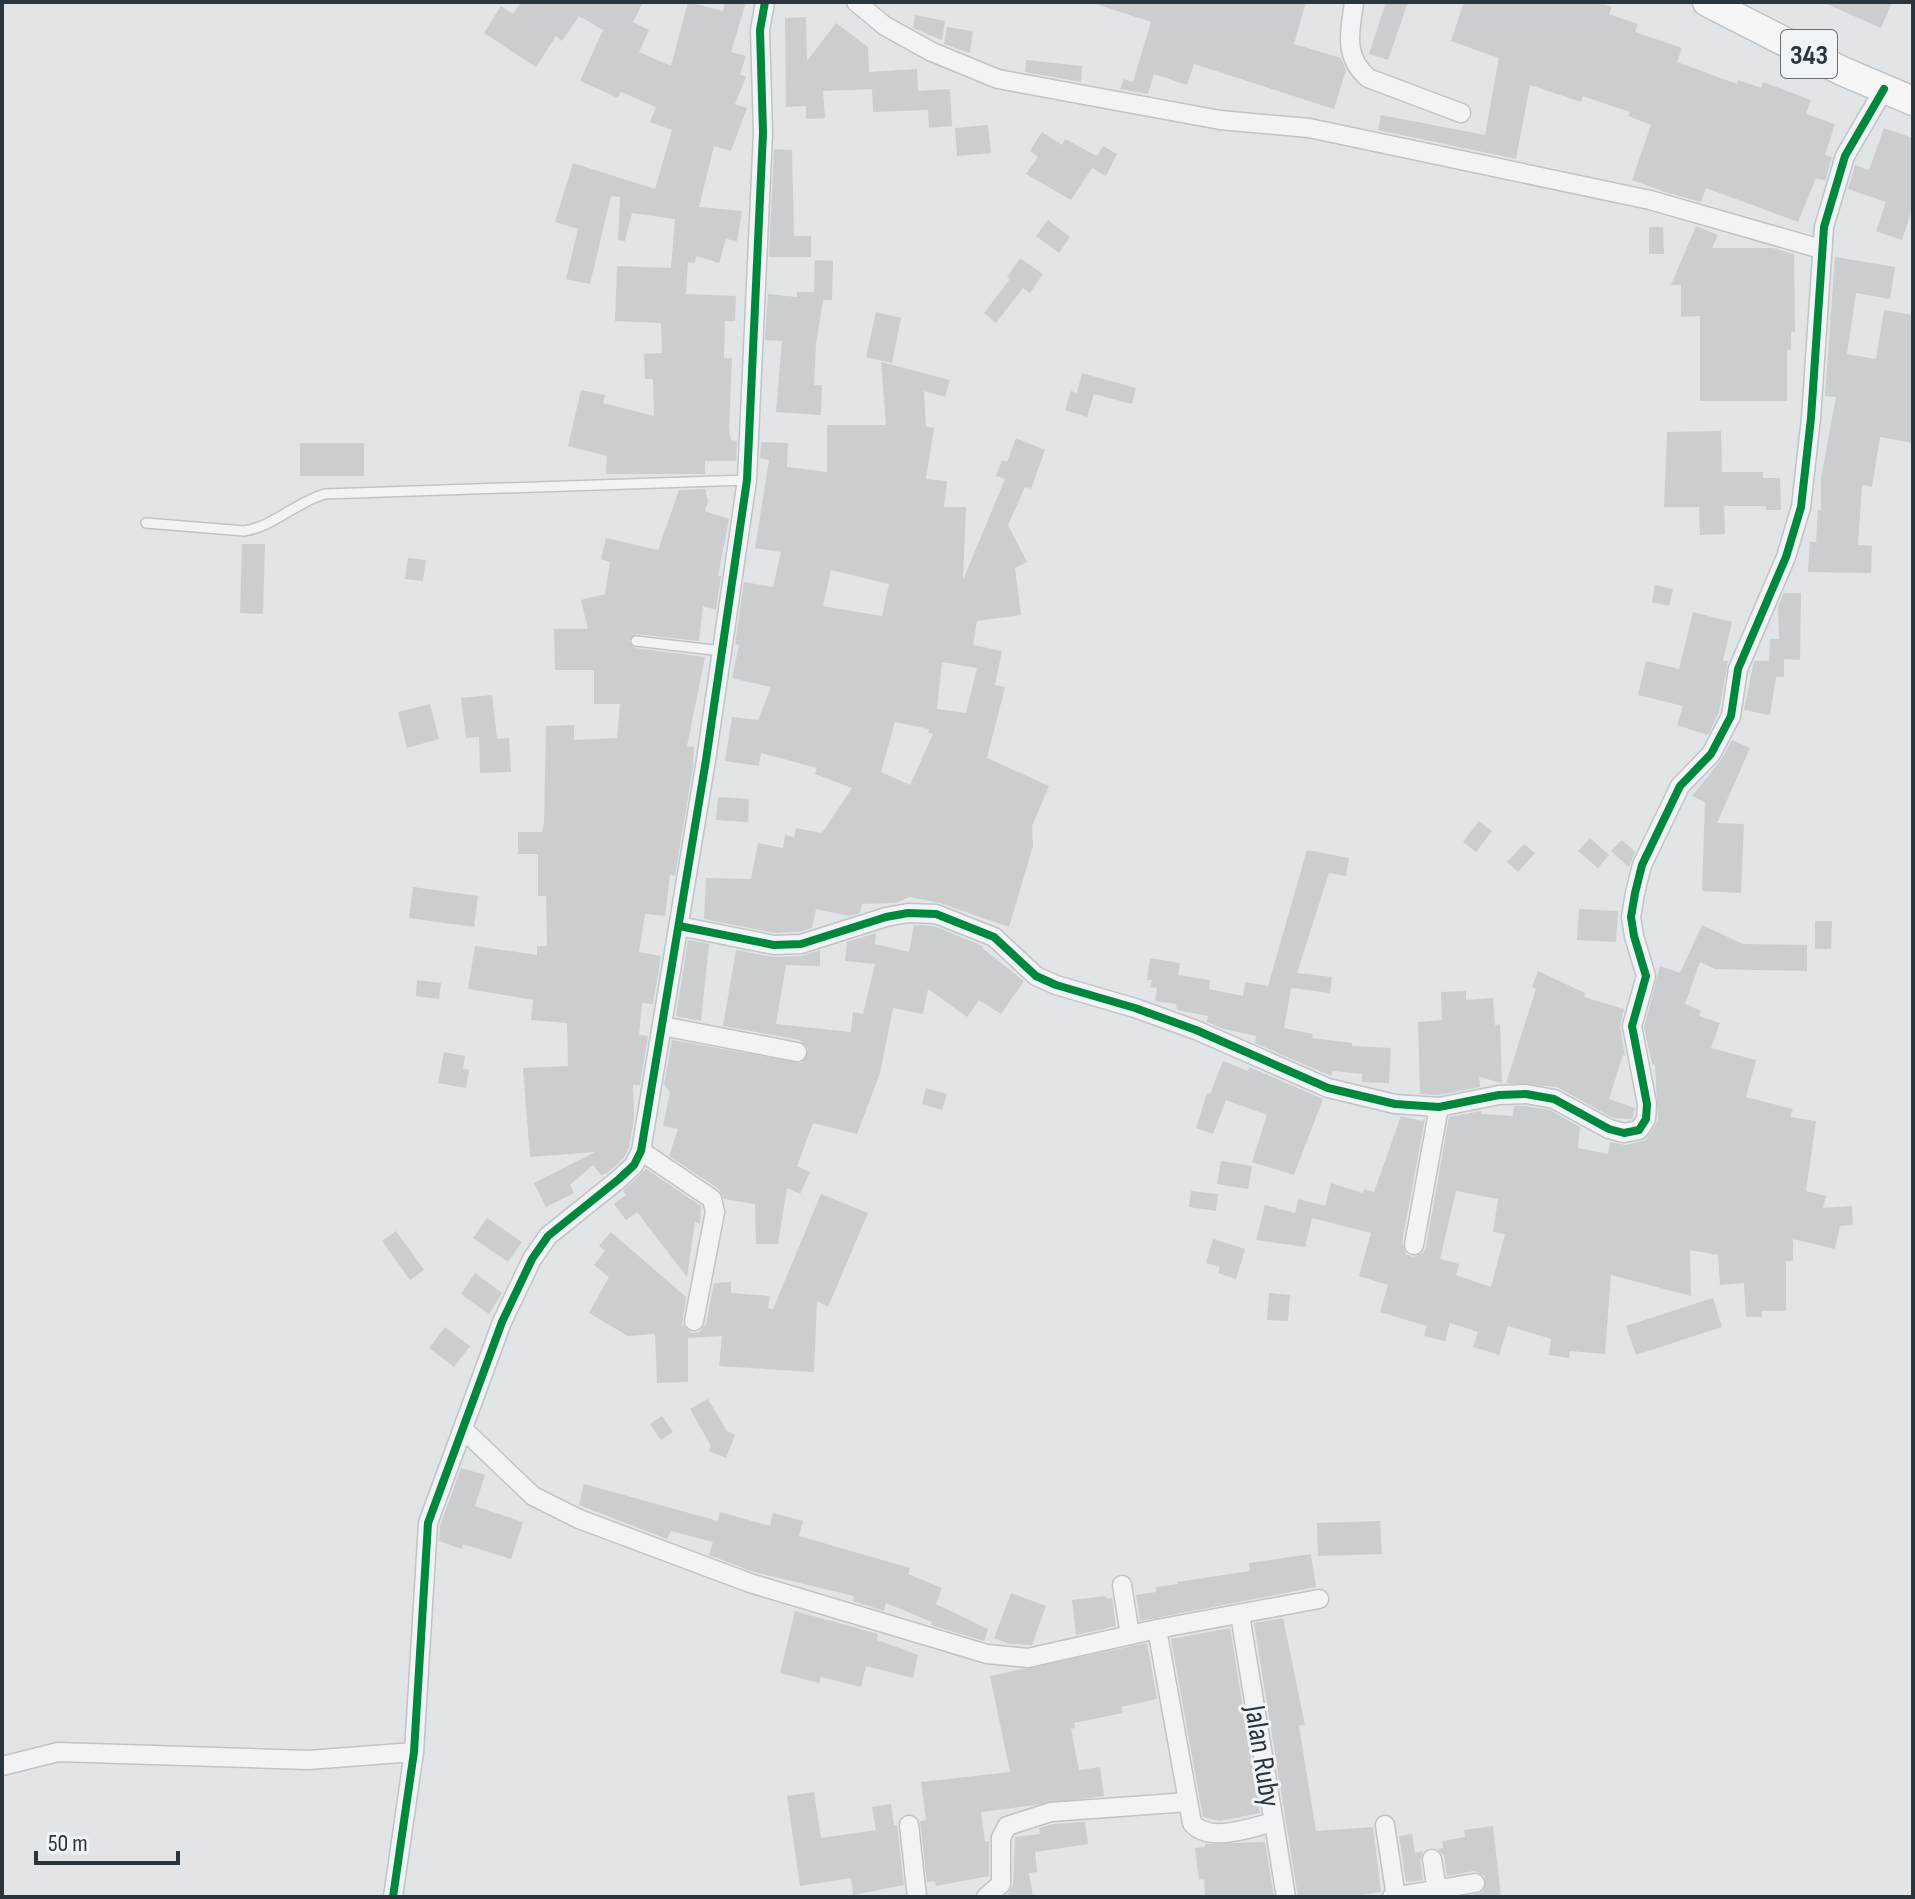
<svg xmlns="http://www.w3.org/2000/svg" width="1915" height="1899" viewBox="0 0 1915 1899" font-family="'Sofia Sans Condensed',sans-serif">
	<rect width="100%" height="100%" fill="#e2e5e7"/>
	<!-- building -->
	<g fill="#cbcdcf" fill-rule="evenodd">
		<path d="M521 2H643L633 22 649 30 639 52 671 66 688 2 723 11 725 2H746L731 52 746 56 740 74 746 77 735 104 747 108 731 151 714 146 699 207 742 211 737 241 726 239 719 263 696 256 695 263 688 262 686 294 736 296 735 321H725L724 358H732L729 428 731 440 737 441 736 461H705V474H606L607 456 568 446 581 390 605 395 603 403 654 416 653 379H645L644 354 662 353 661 323 615 321 617 266 671 268 675 219 632 213 625 241 618 240 620 197 611 196 590 284 566 279 578 229 555 222 573 163 655 189 672 130 650 122 656 107 621 92 618 98 580 81 603 30 579 16 562 41 556 36 536 67 484 33 501 6 513 14Z"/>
		<path d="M1099 2H1306L1294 44 1341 58 1346 70 1334 109 1194 64 1187 85 1154 74 1148 94 1120 89 1124 79 1133 82 1151 22 1099 5Z"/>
		<path d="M1386 2H1408L1388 60 1369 54Z"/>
		<path d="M1464 2H1598L1612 7 1609 14 1638 24 1635 32 1682 48 1677 62 1737 84 1738 80 1761 88 1763 82 1811 100 1806 114 1835 124 1825 155 1832 157 1825 181 1816 178 1798 222 1706 188 1701 202 1665 192 1632 180 1651 125 1628 116 1630 112 1583 96 1581 102 1530 85 1516 159 1378 130 1381 115 1485 135 1499 58 1451 41Z"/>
		<path d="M1822 2H1892L1881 28Z"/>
		<path d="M915 15 945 21 942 40 913 28Z"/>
		<path d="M806 17 807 61 836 23 868 47 869 72 917 69 918 91 950 89 952 126 929 128 928 110 873 112 872 89 823 91 825 118 806 119V106L786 107 785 18Z"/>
		<path d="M947 27 973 31 970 53 944 44Z"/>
		<path d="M1026 60 1082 66 1081 82 1025 72Z"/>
		<path d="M988 125 991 153 957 156 955 128Z"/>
		<path d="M1884 128 1913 138V207L1902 240 1876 231 1886 202 1848 189 1855 165 1869 170Z"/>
		<path d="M1042 132 1062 145 1065 139 1097 156 1103 146 1117 154 1106 176 1092 168 1071 200 1026 174 1038 157 1030 151Z"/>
		<path d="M774 149 792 150 794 236H811V257H769Z"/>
		<path d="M1048 220 1070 237 1059 253 1036 236Z"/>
		<path d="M1696 226 1718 235 1712 248H1773L1794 254 1795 332H1791V350H1787V401H1700V316L1681 317V285H1671Z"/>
		<path d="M1649 227H1663L1664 254H1649Z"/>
		<path d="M1835 257 1895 267 1890 299 1856 293 1847 354 1876 359 1884 310 1913 315V443L1880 437 1872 487 1862 485 1858 545 1872 546 1871 573 1808 572 1810 542H1816L1818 510H1821V478L1836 397 1825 396Z"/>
		<path d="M1020 258 1043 274 1030 293 1023 288 996 323 984 313 1010 279 1007 277Z"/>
		<path d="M815 260 833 261 832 300H823L816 344 814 385H822L821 415 776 412 782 341 765 340 768 294 797 297V292H814Z"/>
		<path d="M876 312 901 318 892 363 866 357Z"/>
		<path d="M881 362 950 380 945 397 924 391 926 427 934 428 926 479 947 481 944 507H966L963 580 1005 479 996 476 1002 460 1007 462 1016 438 1045 450 1031 489 1025 487 1008 525 1027 562 1015 568 1021 615 977 621 973 645 1002 651 995 685 1005 687 987 758 1049 786 1032 826 1033 846 1009 927 940 903 910 897 895 903 862 904 860 913 849 916 816 909 812 928 799 932 775 933 704 919 706 878 751 879 758 843 783 848 785 835 794 837 796 828 822 833 852 788 815 774 817 768 761 753 759 766 725 761 732 717 758 720 771 687 732 678 739 645 735 644 744 582 773 587 781 552 755 548 769 460 760 458 761 442 788 443 787 467 827 472V425H886ZM831 570 889 584 882 616 823 606ZM942 662 977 668 966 713 937 709ZM895 722 929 729 928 733 933 734 910 785 881 772Z"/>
		<path d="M1082 373 1136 388 1132 404 1094 394 1087 417 1065 410 1071 391 1077 393Z"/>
		<path d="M1721 431 1722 472H1763V478H1780L1781 510H1766V506H1724L1725 534 1700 535 1699 507H1664L1667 432Z"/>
		<rect x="300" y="443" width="64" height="33"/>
		<path d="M705 489 708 501 705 511 729 519 718 576H721L716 610 703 606 699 641 636 634 629 641 635 648 705 657 687 746 694 747 693 767 675 876 670 875 665 916 645 914 639 952 661 956 653 1004 642 1003 639 1035 648 1036 640 1085H633L634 1119 629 1147 624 1158 607 1173 601 1175 593 1165 570 1185 574 1193 546 1207 534 1183 595 1152 530 1157 523 1068 568 1066 567 1023 531 1020 533 1000 468 989 475 946 537 955V946H547L546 896H538V854H518V832H542L544 823 546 726 574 725V740L617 738 620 704H594V670H555L554 629H588L581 600 605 594 610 562 601 559 606 538 658 550 679 490Z"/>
		<path d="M242 544H265L263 614 240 613Z"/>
		<path d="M408 558 426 560 423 581 405 579Z"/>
		<path d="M1655 585 1673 589 1669 606 1652 602Z"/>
		<path d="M1784 593H1801L1800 660 1784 659V677H1776L1770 715 1744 710 1754 661H1769L1770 639H1779L1778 606Z"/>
		<path d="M1693 612 1732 622 1723 661H1728L1719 712 1708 735 1677 725 1683 706 1638 695 1646 661 1679 669Z"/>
		<path d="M492 695 497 739 509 738 511 772 480 773 479 737 466 738 461 698Z"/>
		<path d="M430 704 439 739 407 748 398 712Z"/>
		<path d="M1732 740 1750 748 1717 823 1744 824 1741 893 1702 891 1705 802 1692 796 1721 760Z"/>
		<path d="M718 797 749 799 748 822 716 820Z"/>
		<path d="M1479 821 1492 831 1476 852 1463 842Z"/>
		<path d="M1590 838 1609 855 1598 868 1578 851Z"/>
		<path d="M1622 840 1635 852 1629 867 1611 851Z"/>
		<path d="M1524 844 1535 853 1518 872 1507 862Z"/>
		<path d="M1307 850 1349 858 1346 876 1329 873 1297 973 1332 977 1330 993 1291 988 1284 1028 1313 1034 1312 1038 1352 1043V1046L1391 1048 1389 1083 1362 1082V1074L1333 1071 1331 1076 1255 1043 1256 1036 1224 1029 1207 1022 1208 1016 1177 1010 1176 1004 1155 1001 1157 988 1150 987 1152 980H1147L1150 958 1180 963 1178 975 1210 980 1209 989 1243 996 1245 982 1268 986Z"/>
		<path d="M413 887 478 896 474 927 409 918Z"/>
		<path d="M1579 909 1618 911 1616 942 1577 940Z"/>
		<path d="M1815 921H1832L1831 949H1815Z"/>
		<path d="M914 925 934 926 983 946 982 948 1024 981 1001 1014 979 1000 967 1017 928 989 923 1014 893 1008 880 1073 857 1134 813 1123 797 1166 810 1172 800 1194 787 1188 778 1244H756L755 1204 724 1199 719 1189 669 1156 678 1129 663 1126 670 1092 664 1085 672 1040 802 1063 808 1049 800 1040 723 1026 736 950 774 957 801 956 820 950V966L786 965 776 1024 851 1032 853 1012 863 1014 875 964 845 961 847 942 876 933 875 944 909 952Z"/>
		<path d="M1702 925 1743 944 1807 945V971L1715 969 1700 962 1685 1004 1701 1011 1699 1016 1720 1023 1711 1048 1756 1060 1746 1097 1793 1109 1790 1117 1816 1121 1806 1191 1826 1196 1823 1208 1852 1206 1853 1225 1840 1226 1835 1249 1793 1239V1261H1786V1311H1762V1317H1746L1744 1283 1720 1285 1718 1255 1690 1250 1691 1296 1611 1275 1605 1354 1570 1351 1569 1358 1549 1355 1551 1339 1508 1326 1499 1355 1473 1347 1478 1332 1450 1323 1445 1341 1424 1336 1427 1326 1380 1312 1388 1285 1359 1276 1371 1233 1312 1218 1305 1247 1256 1240 1265 1205 1295 1213 1298 1199 1325 1206 1331 1183 1363 1193 1364 1189 1374 1192 1401 1116 1422 1121 1425 1118 1402 1243 1406 1254 1413 1257 1423 1253 1426 1247 1449 1117 1481 1111 1482 1114 1513 1116 1514 1106H1525L1550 1110 1580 1127 1578 1148 1608 1154 1610 1142 1626 1145 1646 1140 1658 1120 1655 1065 1652 1064 1644 1027 1658 973 1660 966 1680 973ZM1456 1191 1498 1199 1493 1232 1505 1234 1491 1287 1456 1275 1459 1264 1440 1259Z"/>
		<path d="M688 940 709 944 701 1021 676 1016Z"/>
		<path d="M1538 971 1585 993 1584 997 1624 1009 1620 1028 1625 1056 1623 1055 1609 1099 1635 1108 1632 1119 1613 1118 1557 1087 1506 1083 1536 989 1532 987Z"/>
		<path d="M417 980 441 983 439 999 416 996Z"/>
		<path d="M1466 991V1000L1493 998 1495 1025 1500 1024 1502 1083 1479 1077 1480 1087 1438 1095 1420 1094 1418 1022 1442 1020 1441 992Z"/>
		<path d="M444 1052 465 1056 463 1069 469 1070 466 1088 438 1083Z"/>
		<path d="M1223 1061 1248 1071 1249 1067 1323 1099 1294 1175 1252 1162 1267 1115 1226 1100 1213 1134 1196 1128 1207 1093 1210 1094Z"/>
		<path d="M926 1088 947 1094 942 1110 922 1104Z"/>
		<path d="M1221 1161 1252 1166 1248 1189 1217 1184Z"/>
		<path d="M646 1169 701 1206 700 1224 695 1222 687 1277 637 1212 626 1220 614 1204 626 1195 623 1191Z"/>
		<path d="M1191 1191 1218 1194 1216 1211 1189 1207Z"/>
		<path d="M821 1194 868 1213 828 1307 817 1301 814 1372 719 1366 722 1336 688 1338V1382L657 1383 655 1334 628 1336 589 1313 609 1277 594 1265 605 1251 599 1246 611 1232 686 1297 682 1324 691 1333 699 1332 706 1324 714 1283 731 1282V1293L770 1296 768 1308 773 1309Z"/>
		<path d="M487 1218 522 1242 508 1262 473 1238Z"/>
		<path d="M396 1231 424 1270 410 1280 382 1241Z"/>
		<path d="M1213 1239 1245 1249 1236 1279 1218 1273 1220 1267 1206 1263Z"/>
		<path d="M475 1273 502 1293 489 1314 461 1294Z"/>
		<path d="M1269 1293 1290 1295 1288 1321 1267 1320Z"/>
		<path d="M1713 1298 1722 1327 1636 1355 1626 1326Z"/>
		<path d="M445 1327 470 1346 454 1367 429 1348Z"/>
		<path d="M708 1399 727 1431 735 1435 726 1458 709 1451 711 1446 690 1409Z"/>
		<path d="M662 1416 673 1432 661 1440 650 1424Z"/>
		<path d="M461 1468 485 1475 475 1506 523 1522 511 1559 463 1544 462 1549 439 1541 440 1526Z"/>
		<path d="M584 1484 718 1521 720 1512 770 1526 773 1513 803 1521 799 1536 910 1568 908 1574 942 1588 936 1604 988 1629 984 1641 931 1625 932 1622 886 1603 884 1611 853 1601 854 1596 754 1572 709 1555 713 1542 671 1531 667 1539 579 1505Z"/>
		<path d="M1380 1521 1382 1554 1318 1556 1317 1523Z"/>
		<path d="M1311 1554 1316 1587 1140 1621 1136 1595 1156 1592V1587L1178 1584 1177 1582 1250 1571 1249 1563Z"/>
		<path d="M1011 1593 1046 1606 1032 1645 1010 1644 994 1638Z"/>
		<path d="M1106 1596 1107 1599 1112 1598 1116 1626 1076 1635 1072 1600Z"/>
		<path d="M795 1611 878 1634 877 1640 918 1655 913 1678 866 1666 861 1687 821 1677 819 1683 780 1673Z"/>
		<path d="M1283 1618 1305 1725 1299 1726 1316 1831 1373 1827 1381 1892 1347 1897H1298L1254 1623Z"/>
		<path d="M1230 1628 1260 1813 1220 1821 1203 1817 1171 1639Z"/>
		<path d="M1147 1643 1157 1699 1121 1707 1123 1713 1074 1723 1075 1728 1071 1729 1079 1770 1100 1767 1104 1796 981 1812 985 1842 989 1841V1876L936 1886 935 1881 927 1882 920 1821 926 1820 921 1782 1010 1772 990 1676Z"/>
		<path d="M814 1792 821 1838 876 1830 872 1807 891 1804 894 1825H897L904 1885 853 1895 851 1878 800 1886 787 1796Z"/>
		<path d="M1085 1822 1088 1844 1035 1852 1037 1872 1029 1873 1033 1897H1006L1013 1885 1015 1837 1040 1834 1039 1828 1053 1824Z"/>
		<path d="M1493 1826 1501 1897H1464L1483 1892 1485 1876 1474 1871 1447 1876 1444 1856 1438 1849 1443 1848 1442 1841 1465 1837 1464 1830Z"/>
		<path d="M1412 1834 1415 1853 1423 1851 1420 1860 1423 1880 1406 1882 1399 1836Z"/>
		<path d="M1265 1842 1274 1897H1205L1204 1879 1199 1880 1195 1848 1205 1847V1844Z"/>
	</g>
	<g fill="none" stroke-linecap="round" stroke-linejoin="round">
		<!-- lane casing -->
		<g stroke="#c1c3c5" stroke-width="12">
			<g id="lane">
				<path d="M146 523 244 531C273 527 296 502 325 494L747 480"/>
				<path d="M636 641 722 651"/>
			</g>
		</g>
		<!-- street casing -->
		<g stroke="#c1c3c5" stroke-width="21">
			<g id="street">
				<path d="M856 2 885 26 932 52 998 79 1220 120 1309 128 1650 200 1821 249"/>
				<path d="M1354 2C1350 32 1343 56 1368 78L1461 113"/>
				<path d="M679 926 774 945 801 944 886 917 908 913 936 914 994 937 1036 976 1056 985 1135 1008 1196 1030 1328 1088 1395 1104 1439 1107 1499 1095 1526 1094 1554 1099 1609 1129 1624 1133 1639 1130 1646 1119 1647 1104 1632 1026 1646 976 1634 936 1631 917 1635 893 1642 865 1680 786 1711 754 1731 716 1738 669 1786 557 1801 507 1811 418 1824 227 1845 156 1884 89"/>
				<path d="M662 1026 797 1052"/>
				<path d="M641 1151 712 1199 715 1212 694 1321"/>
				<path d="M1414 1245 1439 1107"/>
				<path d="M464 1430 533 1496 579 1519 750 1583 987 1654 1028 1658 1157 1629 1319 1599"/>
				<path d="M1122 1585 1130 1635"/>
				<path d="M1240 1615 1286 1897"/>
				<path d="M1157 1629 1192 1823C1209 1844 1252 1827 1274 1822"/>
				<path d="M2 1766 58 1752 308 1760 414 1752"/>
				<path d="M909 1825 917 1897"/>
				<path d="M1385 1825 1396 1897"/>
				<path d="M1432 1859 1438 1897"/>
				<path d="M393 1897 414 1752 428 1523 502 1322 532 1259 548 1236 619 1179 634 1165 641 1151 706 760 747 480 763 133 760 30 765 2"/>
				<path d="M986 1897 1001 1884V1838L1007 1826 1051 1812 1188 1802"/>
				<path d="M1392 1897 1475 1883"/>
			</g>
		</g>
		<!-- primary casing -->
		<g stroke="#bfc2c4" stroke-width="31">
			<path id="primary" d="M1707 2 1842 71 1913 101"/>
		</g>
		<!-- lane -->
		<use href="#lane" stroke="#f1f3f4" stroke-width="9"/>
		<!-- street -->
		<use href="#street" stroke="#f1f3f4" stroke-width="18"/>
		<!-- primary -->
		<use href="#primary" stroke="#f6f6f6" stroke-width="28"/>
		<!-- cycleway casing -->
		<g stroke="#f0f4f6" stroke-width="13">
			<g id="cycleway">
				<path d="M679 926 774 945 801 944 886 917 908 913 936 914 994 937 1036 976 1056 985 1135 1008 1196 1030 1328 1088 1395 1104 1439 1107 1499 1095 1526 1094 1554 1099 1609 1129 1624 1133 1639 1130 1646 1119 1647 1104 1632 1026 1646 976 1634 936 1631 917 1635 893 1642 865 1680 786 1711 754 1731 716 1738 669 1786 557 1801 507 1811 418 1824 227 1845 156 1884 89"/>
				<path d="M393 1897 414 1752 428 1523 502 1322 532 1259 548 1236 619 1179 634 1165 641 1151 706 760 747 480 763 133 760 30 765 2"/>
			</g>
		</g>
		<!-- cycleway -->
		<use href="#cycleway" stroke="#00873e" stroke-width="8"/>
	</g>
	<g text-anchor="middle" stroke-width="6" stroke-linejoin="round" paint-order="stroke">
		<!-- shield labels -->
		<rect fill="#f0f4f6" stroke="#666e75" stroke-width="2" x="1781" y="30" width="56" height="48" rx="6"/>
		<g font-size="28" font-weight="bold" fill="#2b353e">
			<text x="1809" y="64">343</text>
		</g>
		<!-- street labels -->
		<g font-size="30" fill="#2b353e" stroke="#f0f4f6">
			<text transform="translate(1263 1756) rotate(81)" y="10">Jalan Ruby</text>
		</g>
	</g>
	<!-- border -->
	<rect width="1915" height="1899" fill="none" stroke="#2b353e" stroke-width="8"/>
	<!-- scale -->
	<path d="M36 1851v12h142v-12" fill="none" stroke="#2b353e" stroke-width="4"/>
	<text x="48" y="1851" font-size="24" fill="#2b353e" stroke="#f0f4f6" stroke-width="6" paint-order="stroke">50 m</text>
</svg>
